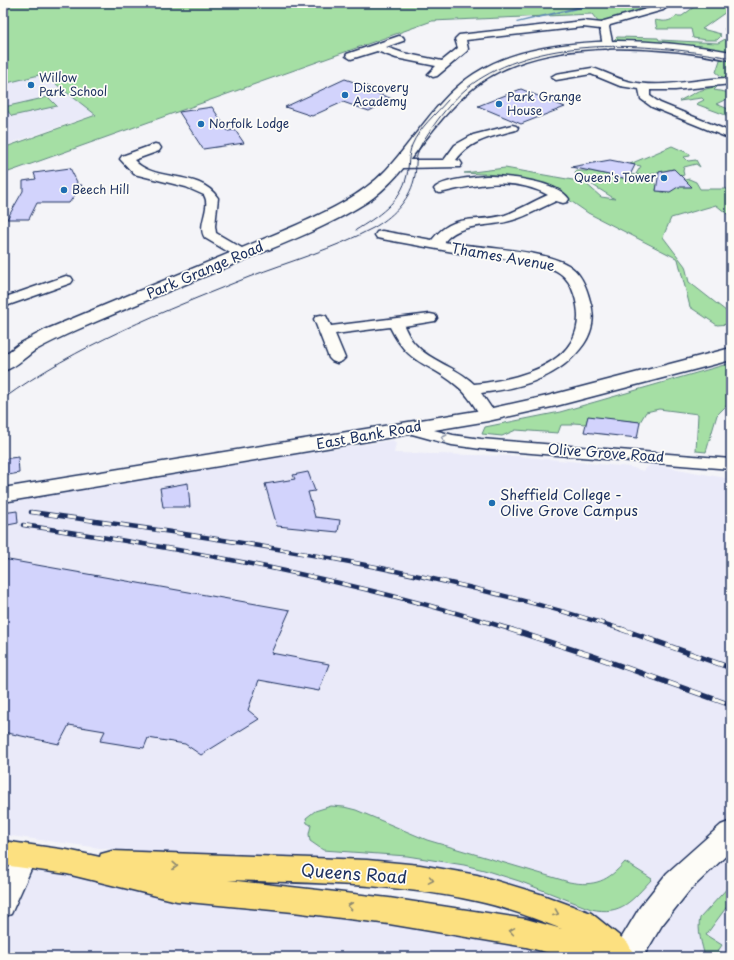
<svg xmlns="http://www.w3.org/2000/svg" width="734" height="960" viewBox="0 0 734 960" font-family="'Playpen Sans',sans-serif">
	<rect width="100%" height="100%" fill="#f4f4f8"/>
	<filter id="ink" filterUnits="userSpaceOnUse"><feTurbulence type="fractalNoise" baseFrequency=".025" numOctaves="2"/><feDisplacementMap in="SourceGraphic" scale="8" xChannelSelector="R" yChannelSelector="G"/><feConvolveMatrix kernelMatrix="1 2 1 2 8 2 1 2 1" color-interpolation-filters="sRGB"/></filter>
	<g filter="url(#ink)">
		<!-- built -->
		<g fill="#eaeaf9">
			<path d="M19 53 95 114 3 146V57Z"/>
			<path d="M393 440 396 443 394 453 518 456 630 467 643 471 651 464 731 479V957H622L540 907 3 835V499Z"/>
			<path d="M15 869 293 899 617 957H3V898Z"/>
		</g>
		<!-- green -->
		<g fill="#a5dfa4" stroke="#608781">
			<path d="M12 3H657L640 11 599 23 592 14 432 21 3 174V148L96 115 43 74 3 84V6Z"/>
			<path d="M679 3H711L725 6 728 4H731V9H727L726 10 731 11V13L726 12 702 29 721 34 719 35 721 36 717 40H706L693 38 691 29H657L655 20C665 22 669 22 677 16H682L694 7Z"/>
			<path d="M731 36V51L656 43 614 40 617 37 658 38 659 40 718 43Z"/>
			<path d="M721 57 731 59V75L727 74 725 79 716 72Z"/>
			<path d="M718 86 714 90 731 93V97L716 104 731 110V117L696 104 704 100 702 98 679 101 698 91Z"/>
			<path d="M48 97 57 106 12 116 4 107Z"/>
			<path d="M672 146 690 154V156L684 157 688 161 696 160 700 167 696 164 684 167 683 171 684 175 681 176 673 169 644 176 636 174 641 166 630 164Z"/>
			<path d="M505 168 584 182 601 197 615 199 575 174 576 171H590L627 179 630 174C640 176 651 177 657 186L656 190 665 193 673 190 671 187 691 186 685 180 689 179 696 182 700 189H727L731 185V217L716 205 671 218 663 237 685 266 689 282 731 315V324L717 325 690 307 678 259 588 213 549 186 499 175 464 173Z"/>
			<path d="M731 363V401L717 415 706 452 696 451 698 414 659 409 646 412 640 422 588 417 586 424 573 423 572 425H561L558 433 516 430 502 436 482 434 485 427 560 412Z"/>
			<path d="M331 806 344 807 356 810 427 840 569 882C595 887 608 881 625 862L652 879C632 900 622 916 591 909L519 881 484 870 464 865 407 856 323 850 310 841 309 834 311 825 307 823 306 818 315 811Z"/>
			<path d="M731 884V901L706 935 722 945 718 951 722 953 719 957H705C702 944 697 931 700 918Z"/>
		</g>
		<g fill="none" stroke-linecap="round" stroke-linejoin="round">
			<!-- stream -->
			<path fill="#5e8ab2" fill-rule="evenodd" d="M589 3H592L582 8 517 23 516 22 580 6Z"/>
		</g>
		<!-- building -->
		<g fill="#d2d3fc" stroke="#1b2f5e">
			<path d="M345 79 372 88 367 90 393 99 369 111 343 102 312 116 285 107Z"/>
			<path d="M521 89 565 107 521 124 478 106Z"/>
			<path d="M212 107 228 131 235 130 244 143 203 149 179 112Z"/>
			<path d="M610 160 635 165 628 179 571 167Z"/>
			<path d="M70 168 77 182 76 185H82L69 203H37L29 219H7L23 191V181L36 179 34 173Z"/>
			<path d="M674 169 692 187H678L670 192 656 191 659 172Z"/>
			<path d="M588 416 640 422 637 438 584 432Z"/>
			<path d="M18 457 19 473 3 476V459Z"/>
			<path d="M308 472 315 491 308 492 315 517 340 520 338 532 277 526 265 484 295 479 293 475Z"/>
			<path d="M188 483 190 507H163L160 488Z"/>
			<path d="M17 511 18 523 3 526V513Z"/>
			<path d="M3 559 290 610 271 653 329 664 319 691 259 680 248 710 259 719 201 755 185 744 148 738 144 748 100 741 105 731 69 725 59 744 3 732Z"/>
		</g>
		<g fill="none" stroke-linecap="round" stroke-linejoin="round">
			<!-- street casing -->
			<g stroke="#1b2f5e" stroke-width="3">
				<g id="street">
					<path d="M661 3H672L663 10 610 25 609 27 613 46 608 49 603 46 600 29 583 27 466 40 468 49 467 51 437 76 433 77 428 74 436 66 396 58 377 51 351 59 346 56 347 54 399 36 403 37 404 39 403 41 386 47 403 53 442 61 458 48 455 39 459 35 583 21 602 23 604 21 657 6Z"/>
					<path d="M731 26V33L727 32 726 29Z"/>
					<path d="M592 68C604 71 615 78 627 81 661 90 696 78 731 78V84L675 90H650V96L660 103 731 132V139L652 107 641 99 639 89 620 86 591 74 556 80 551 77 556 74Z"/>
					<path d="M512 125 516 126 518 128 516 130C492 137 472 139 456 160L460 161 462 164 460 167 400 168 396 167 394 164 396 161 400 160H444L455 145 473 135Z"/>
					<path d="M155 144 159 145 161 148 159 151 134 160C154 183 199 169 218 198L215 226 216 233 247 251 249 254 247 257H237L205 238C196 225 212 208 204 195L186 187 134 174 120 159 122 156Z"/>
					<path d="M486 176C507 176 557 181 569 199L567 202 563 203 556 201C542 207 528 216 513 220 490 228 461 221 444 242 476 248 546 249 571 267 582 275 587 289 590 301 595 315 593 331 584 344 560 378 521 388 481 393L496 415 494 418 488 420 482 418C474 406 468 394 456 385 427 361 409 366 390 327L335 334 345 358 342 361 337 363 332 361 329 358 314 319 316 316 321 315 326 316 331 326 430 314 435 315 437 318 435 321 404 326C407 332 410 339 415 344 431 362 457 367 474 384 523 379 596 360 574 294 568 275 556 268 536 264L484 255 459 253 382 239 377 238 375 235 377 232 382 231 432 240C455 211 475 224 505 215 520 210 533 201 548 195 514 176 476 184 440 193L436 192 434 189C440 180 474 177 486 176Z"/>
					<path d="M66 276 71 277 73 280 71 283 3 307V298Z"/>
					<path d="M407 423 453 435 481 439 731 459V469L481 449 452 445 401 431 399 428 401 425Z"/>
					<path d="M26 847 34 849 37 856 11 914 3 917V881L18 849Z"/>
				</g>
			</g>
			<!-- secondary casing -->
			<g stroke="#1b2f5e" stroke-width="3">
				<g id="secondary">
					<path d="M617 41C656 41 693 45 731 52V60C661 46 564 39 498 72 481 80 466 93 453 107 422 138 404 177 367 202 331 225 290 241 251 257 194 281 136 304 79 329 63 336 48 343 34 351 24 358 15 368 3 371V356L19 344 45 330 290 228C324 213 360 197 386 170 416 138 436 99 474 74 515 47 569 43 617 41Z"/>
					<path d="M731 348V360L556 406 488 421 3 502V488L488 409 547 396Z"/>
					<path d="M731 821V851L689 891 662 925 643 957H610L640 907 667 873 721 825Z"/>
				</g>
			</g>
			<!-- highway casing -->
			<g stroke="#1b2f5e" stroke-width="3">
				<path id="highway" d="M3 841 67 850 100 857 101 854 112 851 367 860 420 865 477 875 540 894 591 913 628 943 633 953V957H565L526 947 389 924 293 912 177 901 67 874 3 865ZM228 880C311 883 394 883 476 901 505 907 534 918 562 929L526 919 389 898Z"/>
			</g>
			<!-- street -->
			<use href="#street" fill="#fdfcf7" fill-rule="evenodd"/>
			<!-- secondary -->
			<use href="#secondary" fill="#fdfcf7" fill-rule="evenodd"/>
			<!-- highway -->
			<use href="#highway" fill="#fce080" fill-rule="evenodd"/>
			<!-- tram -->
			<g stroke="#1b2f5e" stroke-width="1">
				<path d="M356 230C377 217 401 202 407 175 409 166 408 155 412 145 419 128 436 114 448 100"/>
				<path d="M3 399C77 345 164 311 249 277 290 261 334 249 373 228 391 218 409 201 414 180 418 165 413 159 422 143 437 119 458 91 483 77 553 35 654 44 731 58"/>
			</g>
			<!-- rail-far1 casing -->
			<g stroke="#1b2f5e" stroke-width="4.5">
				<g id="rail-far1">
					<path d="M31 512C231 540 432 568 624 630"/>
					<path d="M23 525C188 549 353 580 513 630"/>
				</g>
			</g>
			<!-- rail casing -->
			<g stroke="#1b2f5e" stroke-width="5.5">
				<g id="rail">
					<path d="M509 629 593 656 731 705"/>
					<path d="M621 629 731 668"/>
				</g>
			</g>
			<!-- rail-far1 -->
			<use href="#rail-far1" stroke="#fdfcf7" stroke-width="3" stroke-dasharray="9" stroke-linecap="butt"/>
			<!-- rail -->
			<use href="#rail" stroke="#fdfcf7" stroke-width="4" stroke-dasharray="12" stroke-linecap="butt"/>
		</g>
		<!-- one-way arrows -->
		<defs><path id="oneway-chevron" d="M-2-3.5L2.5 0L-2 3.5" fill="none" stroke-width="1.6" stroke-linecap="round" stroke-linejoin="round"/></defs>
		<use stroke="#8c96aa" href="#oneway-chevron" transform="translate(444 438) rotate(-166)"/>
		<g stroke="#8c886f">
			<use href="#oneway-chevron" transform="translate(175 866) rotate(3)"/>
			<use href="#oneway-chevron" transform="translate(431 880) rotate(10)"/>
			<use href="#oneway-chevron" transform="translate(350 906) rotate(-173)"/>
			<use href="#oneway-chevron" transform="translate(556 913) rotate(21)"/>
			<use href="#oneway-chevron" transform="translate(512 931) rotate(-171)"/>
		</g>
	</g>
	<!-- markers -->
	<g fill="#1f6fb2" stroke="#fdfcf7" stroke-width="1.5">
		<circle cx="31" cy="85" r="4"/>
		<circle cx="345" cy="95" r="4"/>
		<circle cx="499" cy="104" r="4"/>
		<circle cx="201" cy="124" r="4"/>
		<circle cx="664" cy="178" r="4"/>
		<circle cx="64" cy="190" r="4"/>
		<circle cx="492" cy="503" r="4"/>
	</g>
	<g text-anchor="middle" stroke-width="3.5" stroke-linejoin="round" paint-order="stroke">
		<!-- far-poi labels -->
		<g font-size="12" fill="#1b2f5e" stroke="#fdfcf7" text-anchor="start">
			<text x="39" y="82">Willow<tspan x="39" dy="14">Park School</tspan></text>
			<text x="353" y="92">Discovery<tspan x="353" dy="14">Academy</tspan></text>
			<text x="507" y="101">Park Grange<tspan x="507" dy="14">House</tspan></text>
			<text x="209" y="128">Norfolk Lodge</text>
			<text x="656" y="182" text-anchor="end">Queen's Tower</text>
			<text x="72" y="194">Beech Hill</text>
		</g>
		<!-- street labels -->
		<g font-size="14" fill="#1b2f5e" stroke="#fdfcf7">
			<text transform="translate(503 257) rotate(10)" y="5">Thames Avenue</text>
			<text transform="translate(205 270) rotate(-23)" y="5">Park Grange Road</text>
			<text transform="translate(369 435) rotate(-10)" y="5">East Bank Road</text>
			<text transform="translate(606 453) rotate(4)" y="5">Olive Grove Road</text>
		</g>
		<!-- poi labels -->
		<g font-size="14" fill="#1b2f5e" stroke="#fdfcf7" text-anchor="start">
			<text x="500" y="500">Sheffield College -<tspan x="500" dy="16">Olive Grove Campus</tspan></text>
		</g>
		<!-- near-street labels -->
		<g font-size="17" fill="#1b2f5e" stroke="#fdfcf7">
			<text transform="translate(354 874) rotate(4)" y="6">Queens Road</text>
		</g>
	</g>
	<!-- margin -->
	<rect width="734" height="960" fill="none" stroke="#fdfcf7" stroke-width="16"/>
	<rect x="8" y="8" width="718" height="944" fill="none" stroke="#1b2f5e" stroke-width="1.5" filter="url(#ink)"/>
</svg>
